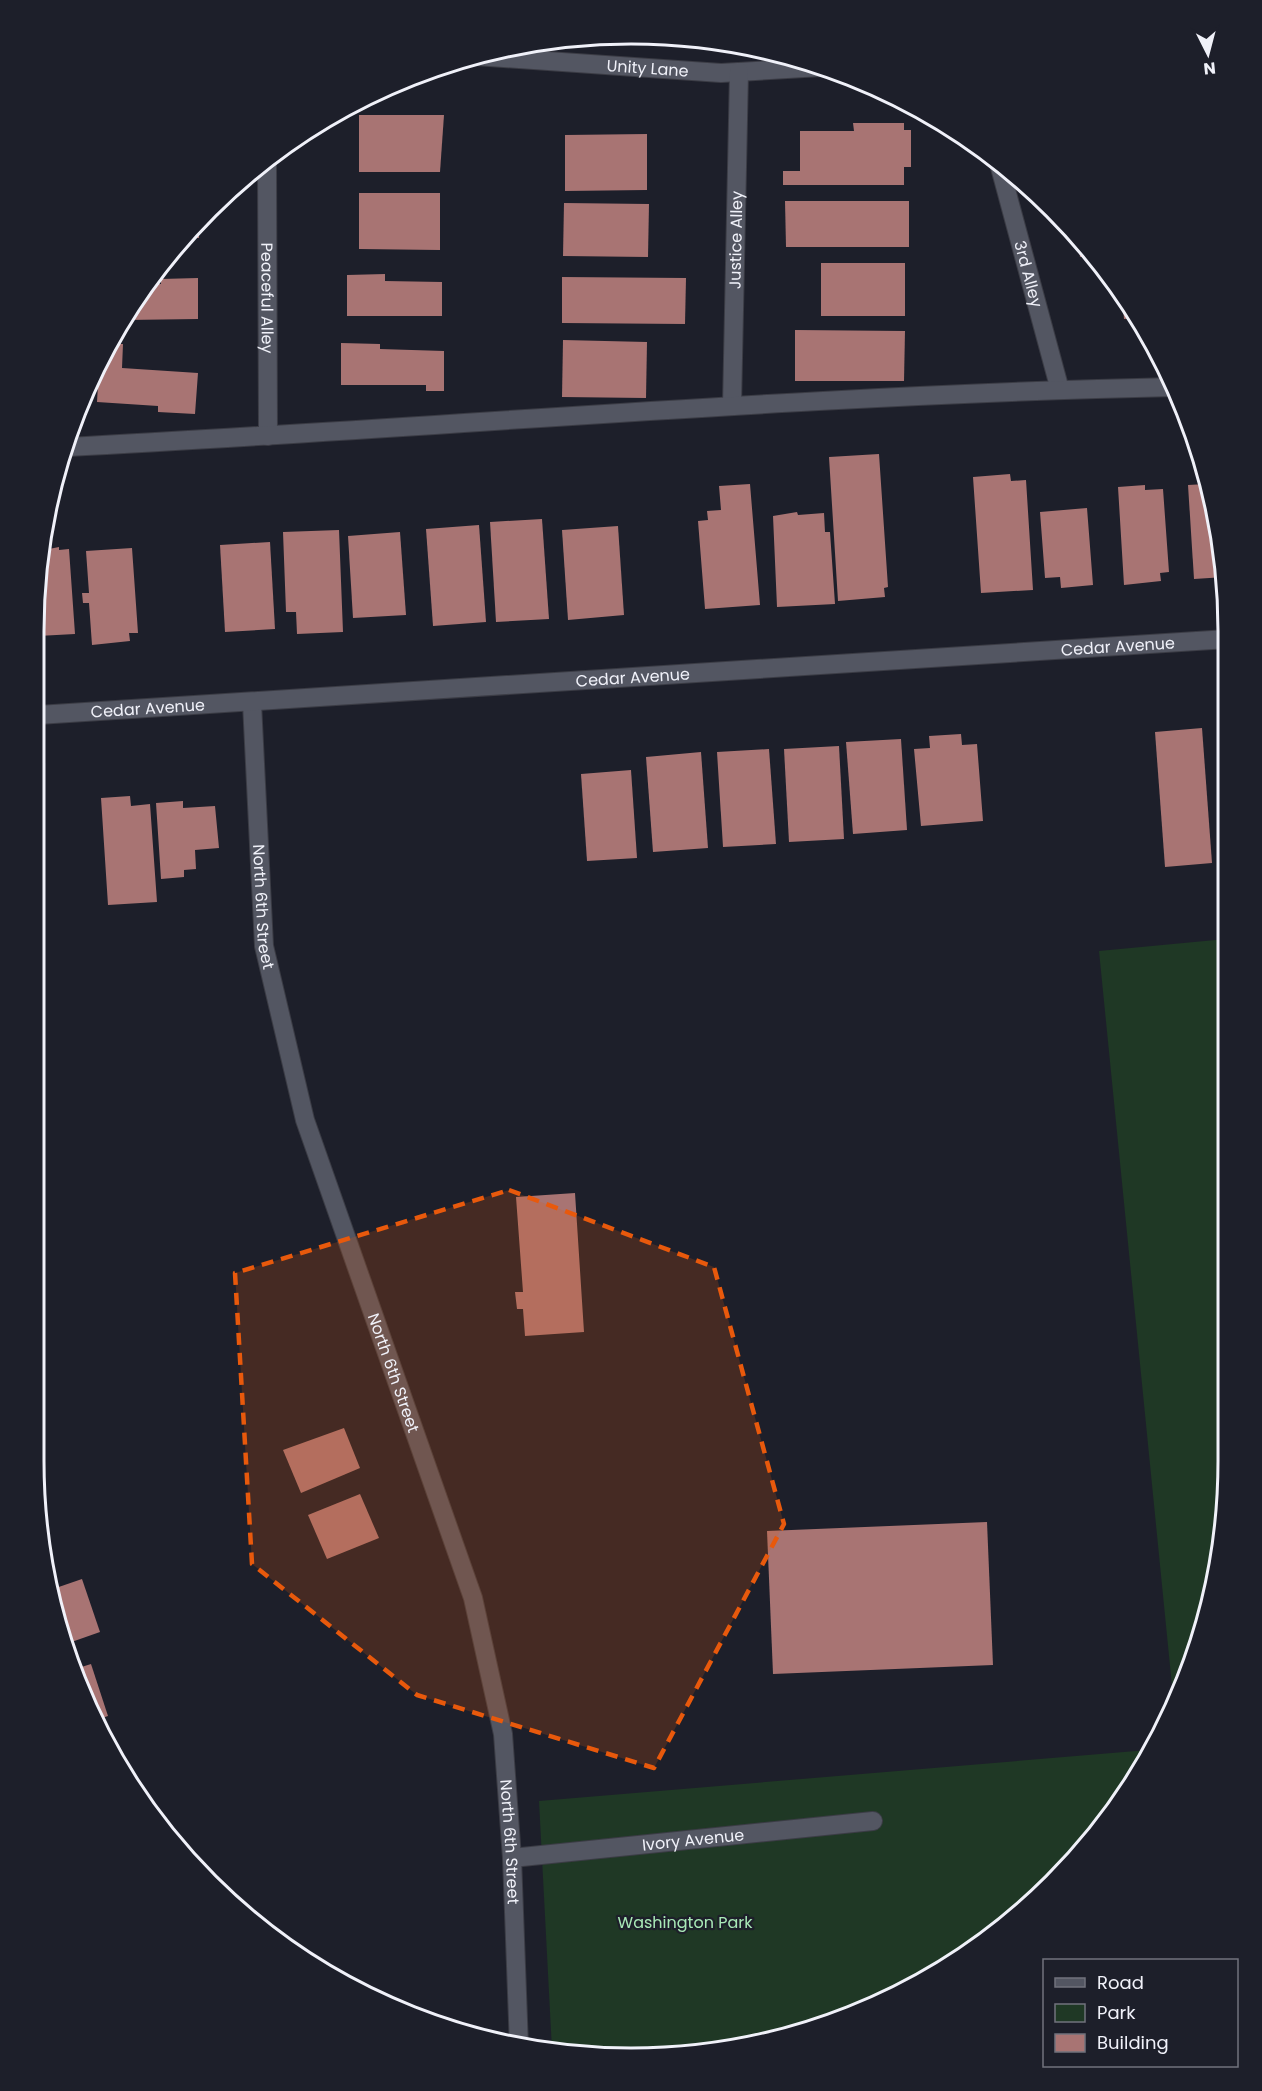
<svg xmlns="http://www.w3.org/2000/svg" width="1262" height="2091" viewBox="0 0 1262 2091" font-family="Poppins,sans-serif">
	<rect width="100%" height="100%" fill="#1d1f2a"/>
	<!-- green -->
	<g fill="#1f3825">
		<path d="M1226 939 1224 1538 1184 1689 1174 1706 1099 951Z"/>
		<path d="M1148 1750 1106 1824 1054 1883 964 1957 823 2026 709 2053 631 2058 552 2050 539 1801Z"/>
	</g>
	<!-- building -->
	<g fill="#a87473">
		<path d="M359 115H444L440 172H359Z"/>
		<path d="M853 123H904V130H911V167H904V185H783V171H800V131H854Z"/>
		<path d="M647 134V190L565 191V135Z"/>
		<path d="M359 193H440V250L359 249Z"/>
		<path d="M785 201H909V247H786Z"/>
		<path d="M564 203 649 204 648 257 563 256Z"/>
		<path d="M199 222V238H184L189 232Z"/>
		<path d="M1077 233 1081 237 1094 255 1080 257Z"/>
		<rect x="821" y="263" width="84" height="53"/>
		<path d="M385 274V281L442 282V316H347V275Z"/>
		<path d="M562 277 686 278 685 324 562 323Z"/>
		<path d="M198 278V319L126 320 147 284H161V279Z"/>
		<path d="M1122 295 1139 318 1124 319Z"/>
		<path d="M795 330 905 331 904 381H795Z"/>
		<path d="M563 340 647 342 646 398 562 397Z"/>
		<path d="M341 343 380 344V349L444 351V391H426V385H341Z"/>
		<path d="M112 344H123L122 368 198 373 195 414 158 412V406L97 402 99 366Z"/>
		<path d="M879 454 888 587 884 588 885 597 838 601 829 457Z"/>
		<path d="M1010 474 1011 481 1026 480 1033 590 981 593 973 477Z"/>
		<path d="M750 484 760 605 705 609 698 521 708 520 707 511 721 510 719 486Z"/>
		<path d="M1206 484 1225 577 1194 579 1188 485Z"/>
		<path d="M1145 485V490L1163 489 1169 572 1160 573 1161 581 1124 585 1118 487Z"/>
		<path d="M1087 508 1093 585 1061 588 1060 577 1045 578 1040 512Z"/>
		<path d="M797 512 798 515 824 513 825 532H830L835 604 777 607 773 516Z"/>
		<path d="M542 519 549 619 496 622 490 522Z"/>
		<path d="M479 525 486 622 433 626 426 529Z"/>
		<path d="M618 526 624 615 568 620 562 530Z"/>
		<path d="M339 530 343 632 297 634 296 612H286L283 532Z"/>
		<path d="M400 532 406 615 353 618 348 536Z"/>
		<path d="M270 542 275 629 225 632 220 545Z"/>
		<path d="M59 547V550L69 549 75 634 38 636V553L39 551Z"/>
		<path d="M132 548 138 633H129L130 641 92 645 89 603H83L82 593H89L86 551Z"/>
		<path d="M1202 728 1212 863 1165 867 1155 732Z"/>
		<path d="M961 734 962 745 977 744 983 821 921 826 914 749 930 748 929 736Z"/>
		<path d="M901 739 907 830 853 834 846 742Z"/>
		<path d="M839 746 844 839 789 842 784 749Z"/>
		<path d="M769 749 776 844 723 847 717 752Z"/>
		<path d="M1221 750H1227V811H1225Z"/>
		<path d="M701 752 708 848 653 852 646 757Z"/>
		<path d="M631 770 637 858 587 861 581 774Z"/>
		<path d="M130 796 131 806 150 804 157 902 108 905 101 798Z"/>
		<path d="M183 801V808L215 806 219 848 195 850 196 869 184 870V877L161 879 156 803Z"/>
		<path d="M575 1193 584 1332 525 1336 523 1309H517L515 1292H523L516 1197Z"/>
		<path d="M344 1428 360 1468 301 1493 283 1450Z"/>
		<path d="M360 1494 379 1538 327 1559 308 1515Z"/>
		<path d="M987 1522 993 1665 773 1674 767 1531Z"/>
		<path d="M82 1579 100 1632 63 1645 50 1590Z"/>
		<path d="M91 1664 108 1716 93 1721 72 1670Z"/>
	</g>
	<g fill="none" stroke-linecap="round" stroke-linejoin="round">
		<!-- minor casing -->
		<g stroke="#3b3c45" stroke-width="20">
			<g id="minor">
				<path id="s1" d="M476 56 721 73 821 67"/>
				<path id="s2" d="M267 160 268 436"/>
				<path id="s3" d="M998 160 1060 390"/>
				<path id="s4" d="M732 406 739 72"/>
				<path d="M67 447C436 428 804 395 1174 387"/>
				<path id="s5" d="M252 703 264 946 305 1120 473 1598 503 1734 512 1858 519 2047"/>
				<path id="s6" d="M38 715 1228 639"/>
				<path id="s7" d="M512 1858 873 1821"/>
			</g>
		</g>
		<!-- minor -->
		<use href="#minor" stroke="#535662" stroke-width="18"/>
	</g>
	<!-- marked area -->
	<path fill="#e8590c" fill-opacity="0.2" stroke="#e8590c" stroke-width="4.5" stroke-dasharray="12 8" stroke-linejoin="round" d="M509 1190 714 1267 784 1524 654 1768 417 1695 252 1564 235 1273Z"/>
	<g text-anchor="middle" stroke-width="4.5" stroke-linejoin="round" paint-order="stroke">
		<!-- street labels -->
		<g font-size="16" fill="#f0f1f9" stroke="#1d1f2a">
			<text dy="6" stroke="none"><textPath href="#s1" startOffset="172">Unity Lane</textPath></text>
			<text dy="6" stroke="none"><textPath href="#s4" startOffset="166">Justice Alley</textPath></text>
			<text dy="6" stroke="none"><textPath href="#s3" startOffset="118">3rd Alley</textPath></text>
			<text dy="6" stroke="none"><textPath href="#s2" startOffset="138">Peaceful Alley</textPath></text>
			<text dy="6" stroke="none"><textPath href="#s6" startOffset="1082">Cedar Avenue</textPath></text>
			<text dy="6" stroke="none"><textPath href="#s6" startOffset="596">Cedar Avenue</textPath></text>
			<text dy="6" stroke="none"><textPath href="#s6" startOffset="110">Cedar Avenue</textPath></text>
			<text dy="6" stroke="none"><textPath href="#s5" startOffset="204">North 6th Street</textPath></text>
			<text dy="6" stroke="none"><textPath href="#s5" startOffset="690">North 6th Street</textPath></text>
			<text dy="6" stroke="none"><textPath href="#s7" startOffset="182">Ivory Avenue</textPath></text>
			<text dy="6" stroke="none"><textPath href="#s5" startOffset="1176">North 6th Street</textPath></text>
		</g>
		<!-- park labels -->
		<g font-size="16" fill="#a9e9b7" stroke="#1d1f2a">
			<text x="685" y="1928">Washington Park</text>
		</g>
	</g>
	<!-- crop -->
	<path d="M0 0H1262V2091H0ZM631 44H631A587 587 0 0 1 1218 631V1461A587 587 0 0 1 631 2048H631A587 587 0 0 1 44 1461V631A587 587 0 0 1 631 44Z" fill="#1d1f2a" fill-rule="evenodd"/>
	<path fill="none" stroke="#f0f1f9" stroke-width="3" d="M631 44H631A587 587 0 0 1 1218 631V1461A587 587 0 0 1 631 2048H631A587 587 0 0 1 44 1461V631A587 587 0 0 1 631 44Z"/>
	<!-- legend -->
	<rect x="1043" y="1959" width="195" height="108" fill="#1d1f2a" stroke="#71737d" stroke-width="1.5"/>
	<rect x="1055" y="1978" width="30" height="9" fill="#535662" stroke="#71737d" stroke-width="1.5"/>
	<text x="1097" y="1989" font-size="18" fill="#f0f1f9">Road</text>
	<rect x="1055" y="2004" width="30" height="18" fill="#1f3825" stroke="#71737d" stroke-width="1.5"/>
	<text x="1097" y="2019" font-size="18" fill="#f0f1f9">Park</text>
	<rect x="1055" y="2034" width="30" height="18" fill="#a87473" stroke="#71737d" stroke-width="1.5"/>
	<text x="1097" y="2049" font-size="18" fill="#f0f1f9">Building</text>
	<!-- north arrow -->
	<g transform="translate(1208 54) rotate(174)" stroke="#1d1f2a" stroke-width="4.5" paint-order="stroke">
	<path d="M0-4.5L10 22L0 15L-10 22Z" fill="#f0f1f9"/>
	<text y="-9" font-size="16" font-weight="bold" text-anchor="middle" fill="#f0f1f9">N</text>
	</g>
</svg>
